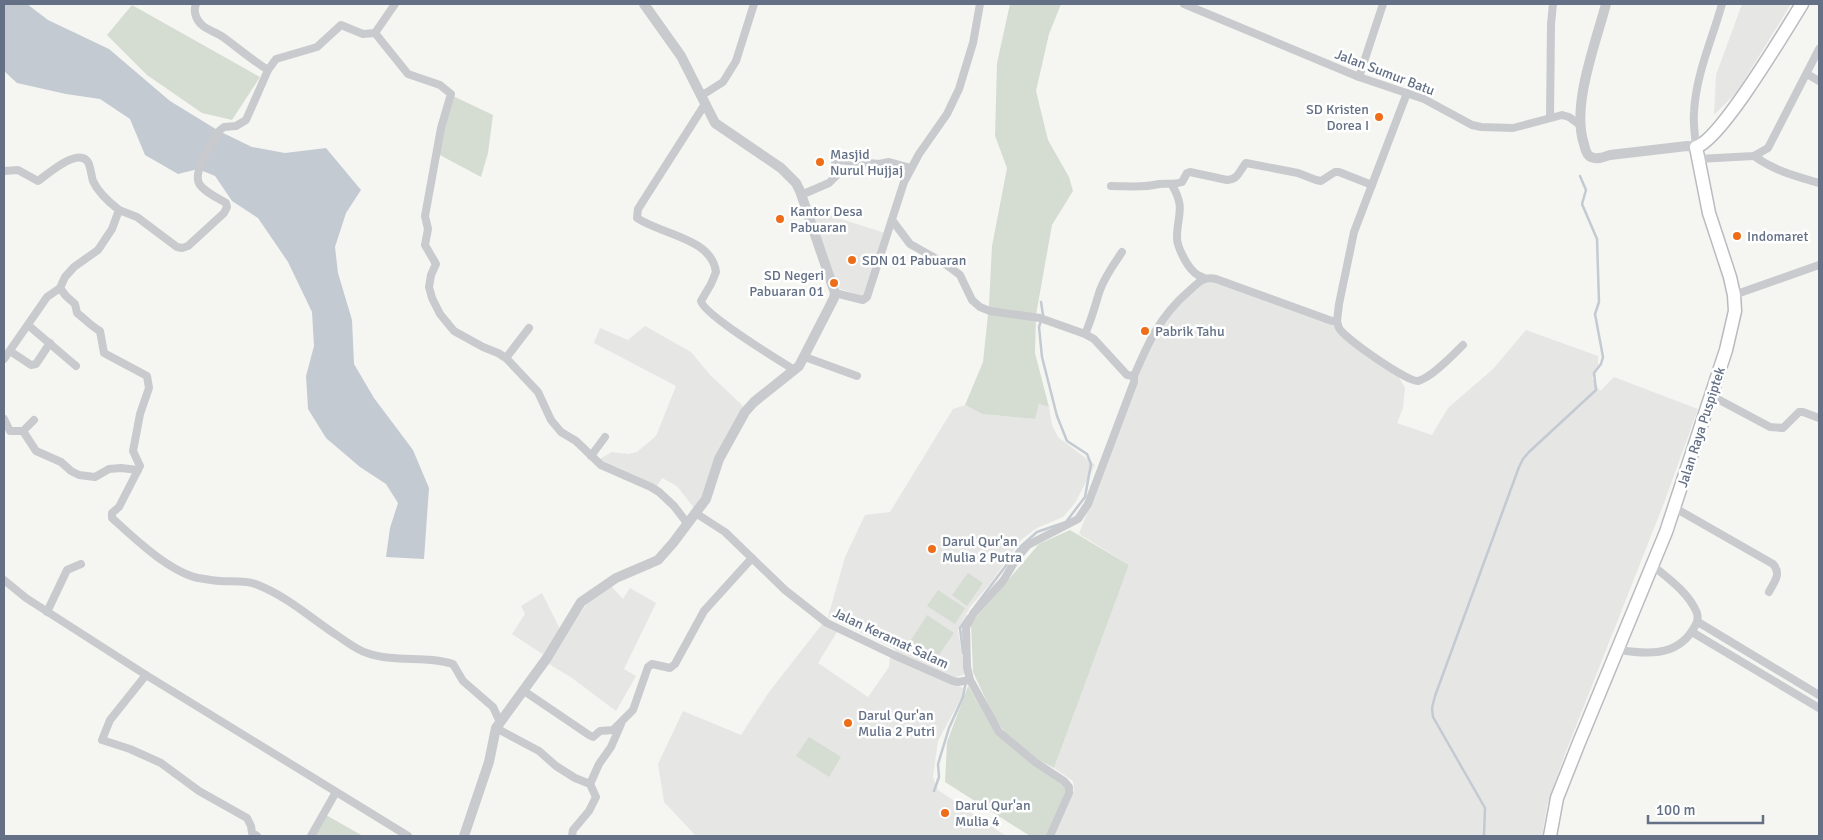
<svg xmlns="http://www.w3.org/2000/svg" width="1823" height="840" viewBox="0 0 1823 840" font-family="Signika,sans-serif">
	<rect width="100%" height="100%" fill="#f5f6f1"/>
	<!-- built -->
	<g fill="#e6e6e5">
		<path d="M1742 4H1791L1737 92 1714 115 1716 75Z"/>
		<path d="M812 210 885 233 864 297 835 287Z"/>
		<path d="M1212 280 1332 322 1343 336 1397 374 1405 388 1403 408 1397 423 1432 435 1448 408 1493 369 1526 330 1598 356V366L1592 378 1600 391 1614 377 1698 409 1664 503 1565 754 1547 806 1542 836H1054L1074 790 1073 781 1054 768 1129 565 1079 534 1149 346 1173 310 1185 297 1206 281Z"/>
		<path d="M645 326 691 352 710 375 743 406 718 451 705 490 694 508 677 486 662 478 656 488 598 460 612 452 628 454 637 452 656 436 676 386 594 343 600 328 628 340Z"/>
		<path d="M1039 404 1049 407 1052 425 1058 437 1095 465 1075 503 1063 517 1037 528 1021 540 990 584 970 607 958 630 965 674 954 678 901 656 893 648 828 617 845 557 865 515 890 512 953 409 965 405 982 414 1035 419Z"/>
		<path d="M610 585 623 599 630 588 656 603 624 669 636 676 616 711 572 678 549 664 587 603Z"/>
		<path d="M542 593 560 629 544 655 512 634 525 614 521 606Z"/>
		<path d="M823 623 837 632 818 663 868 697 889 667 890 657 963 688V695L938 741 933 777 938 790 1006 836H696L664 802 658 764 683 711 741 735 769 692Z"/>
	</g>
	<!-- green -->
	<g fill="#d5ddd2">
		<path d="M1010 4H1061L1049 34 1036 91 1048 140 1069 177 1073 191 1052 225 1036 315 1035 353 1049 407 1039 404 1035 419 982 414 965 405 983 362 989 305 992 246 1007 168 995 136 997 63Z"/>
		<path d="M132 5 260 77 232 120 202 113 147 75 107 35Z"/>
		<path d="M453 96 493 115 488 153 481 177 438 154Z"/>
		<path d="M1070 530 1129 565 1054 768 1037 759 1006 734 993 715 973 672 971 623 1039 544Z"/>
		<path d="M968 573 983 583 967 606 952 595Z"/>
		<path d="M938 590 965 608 955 624 927 606Z"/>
		<path d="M927 615 954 633 932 665 906 648Z"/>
		<path d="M968 686 990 723 1063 784 1066 790 1047 836H1030L945 782 947 742Z"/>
		<path d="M809 737 841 757 829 777 796 756Z"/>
		<path d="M326 815 363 836H313Z"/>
	</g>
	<!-- water -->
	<path fill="#c3cad2" d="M4 4H27L48 20 109 49 170 101 219 131 252 147 285 153 326 148 361 190 346 213 335 247 338 273 352 320 354 364 374 398 413 450 429 488 424 559 386 557 390 528 398 503 386 484 360 467 326 438 308 409 306 376 314 346 312 312 288 262 258 218 232 201 215 176 198 169 178 174 145 155 130 119 100 99 66 94 17 83 4 71Z"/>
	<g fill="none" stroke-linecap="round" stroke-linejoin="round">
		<!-- stream -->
		<g stroke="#c3cad2" stroke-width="2.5">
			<path d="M971 612 1020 547 1037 532 1066 522 1085 497 1091 464 1087 454 1067 441 1057 416 1042 357 1039 327 1043 315 1041 302"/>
			<path d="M963 653 960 628 968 616"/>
			<path d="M934 791 939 777 938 764 949 728 963 697 966 681"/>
			<path d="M1484 836 1485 808 1433 717 1432 708 1435 696 1519 467 1523 459 1529 452 1596 390 1594 373 1601 364 1603 357 1595 314 1599 302 1597 239 1582 204 1586 190 1580 176"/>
		</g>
		<!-- primary casing -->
		<g stroke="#b8bbc0" stroke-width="15">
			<path id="primary" d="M1550 836 1557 798 1578 745 1666 532 1726 350 1735 311 1734 295 1730 277 1709 213 1696 147C1721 140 1785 31 1802 4"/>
		</g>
		<!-- minor -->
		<g stroke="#c8cace" stroke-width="8">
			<path d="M196 4C193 11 196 20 202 25 207 30 216 32 223 37 238 48 252 60 268 70"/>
			<path d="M1184 4 1359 77 1424 99 1472 125 1481 127 1513 128 1562 115 1569 117 1580 125"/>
			<path d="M375 33 408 74 440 85 451 94 441 128 425 216 428 229 425 245 436 264 431 275 429 287 432 298 440 314 454 331 483 347 498 353 506 358 538 392 551 420 561 432 576 441 601 465 651 487 659 492 674 506 687 523"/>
			<path d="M1807 74 1819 81"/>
			<path d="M1359 77 1383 4"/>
			<path d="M701 96 723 82 736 61 754 4"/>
			<path d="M705 104 638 209 637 218C660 234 712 238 716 272L711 284 701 301C704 315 779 360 794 370"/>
			<path d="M1550 117 1551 24 1553 4"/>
			<path d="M1696 147C1695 135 1693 123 1694 112 1696 74 1712 40 1722 4"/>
			<path d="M1754 156C1775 171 1795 176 1819 183"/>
			<path d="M1698 159 1754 156 1768 148 1819 49"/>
			<path d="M4 171 18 170 38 181C48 174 78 147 88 162 91 168 91 175 93 181 98 192 110 203 119 210"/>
			<path d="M1172 185C1186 209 1177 214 1177 238 1177 247 1187 266 1194 272 1196 275 1201 276 1204 278"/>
			<path d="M1111 186C1128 186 1143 188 1159 184 1166 183 1173 185 1182 182L1187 173 1190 172 1227 180C1239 179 1239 171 1246 163L1298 173 1316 180 1321 181 1335 172H1339L1372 185"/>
			<path d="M801 195 829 183 837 175 835 162 837 160 879 164 889 162 911 168"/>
			<path d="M892 220 910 244 944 263 960 275 972 300 980 307 990 311 1040 318 1085 334 1094 339 1127 375 1134 376"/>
			<path d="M60 288 66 296 75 304 77 313C85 319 91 326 100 331L104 353 147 376 149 388 140 414 133 451 140 466 119 507 112 513V518C134 538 168 571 198 578 206 579 213 581 221 581 234 582 246 580 258 585 288 597 312 619 338 636 347 642 357 650 367 653 395 663 426 655 453 664L463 681 493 707 500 722"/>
			<path d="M835 293 863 300 867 297 904 182 919 154 947 114 959 89 973 43 980 4"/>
			<path d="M1734 295 1819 265"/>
			<path d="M1337 321C1338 324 1338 326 1339 328 1344 338 1409 383 1418 381 1431 378 1453 355 1463 345"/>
			<path d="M28 325 76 366"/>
			<path d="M1085 334C1092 319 1095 305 1100 290 1105 276 1114 264 1122 252"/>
			<path d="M10 351 31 365 36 364 50 343"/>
			<path d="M805 357 857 376"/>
			<path d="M506 358 529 328"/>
			<path d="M4 359 47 297 60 288 65 277 74 267 98 250 112 229 119 210 137 217 177 247 182 248 188 246 224 213 227 207 226 203C218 198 206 193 200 185 191 173 212 143 219 131L224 127 236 126 246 120 268 70 276 59 317 47 341 25 363 34 375 33 395 4"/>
			<path d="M1712 396 1770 427 1783 428 1799 412H1803L1819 418"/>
			<path d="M4 419 10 431H23L34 420"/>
			<path d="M23 431 36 451 61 462 71 471 79 475 95 477 109 469 121 468 138 470"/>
			<path d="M591 456 605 437"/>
			<path d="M1675 508 1773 564C1782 574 1774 582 1769 592"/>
			<path d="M697 514 725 532 785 590 827 623 894 655 953 681 958 682 970 680"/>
			<path d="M4 580 26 598 146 675 408 836"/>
			<path d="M47 612 67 570 81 564"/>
			<path d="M1698 622 1819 695"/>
			<path d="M1692 632 1819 708"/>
			<path d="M1618 650C1646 654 1675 657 1692 631 1696 625 1699 620 1697 613 1689 593 1668 578 1652 565"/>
			<path d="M146 675 110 720 102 740 130 749 161 763 199 791 247 818 251 826 252 833 257 836"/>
			<path d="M524 691 589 735 593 737 600 731 613 730 633 710 648 667 652 664 670 668 675 664 704 611 752 558"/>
			<path d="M496 728 539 751 556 766 575 778 590 784 596 797 589 811 573 830 572 836"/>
			<path d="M590 784 599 764 611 747 621 724"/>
			<path d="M311 836 336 792"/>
			<path d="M1050 836 1069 793V787L1064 781 1035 762 999 732 970 680 967 667 966 627 973 614 1003 581 1017 558 1028 545 1078 519 1088 504 1134 382V376C1149 341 1160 316 1189 291 1198 283 1203 276 1216 279L1332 321H1337L1339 304 1354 232 1407 93"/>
		</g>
		<!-- tertiary -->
		<g stroke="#c8cace" stroke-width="10">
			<path d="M1606 4C1596 42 1571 106 1584 144 1585 148 1586 155 1591 157 1597 160 1604 157 1610 155L1687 146 1696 147"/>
			<path d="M464 836 489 762 496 728 547 658 581 602 616 578 658 560 673 543 706 499 719 459 745 412 754 402 799 366 834 298 835 293 800 191 796 183 781 168 715 123 681 56 644 4"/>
		</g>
		<!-- primary -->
		<use href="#primary" stroke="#fff" stroke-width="12"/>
	</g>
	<!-- markers -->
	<g fill="#ee6d19" stroke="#fff" stroke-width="2">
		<circle cx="1379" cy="117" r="5"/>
		<circle cx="820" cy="162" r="5"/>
		<circle cx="780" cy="219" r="5"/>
		<circle cx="1737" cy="236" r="5"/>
		<circle cx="852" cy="260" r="5"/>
		<circle cx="834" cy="283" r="5"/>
		<circle cx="1145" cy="331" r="5"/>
		<circle cx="932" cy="549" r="5"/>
		<circle cx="848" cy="723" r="5"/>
		<circle cx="945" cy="813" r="5"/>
	</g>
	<g text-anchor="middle" stroke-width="5" stroke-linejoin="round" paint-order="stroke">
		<!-- street labels -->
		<g font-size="14" fill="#637085" stroke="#fff">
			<text transform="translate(1385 72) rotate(21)" y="5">Jalan Sumur Batu</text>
			<text transform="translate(1701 427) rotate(-72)" y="5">Jalan Raya Puspiptek</text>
			<text transform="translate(891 638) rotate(25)" y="5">Jalan Keramat Salam</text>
		</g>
		<!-- poi labels -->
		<g font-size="14" fill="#637085" stroke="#fff" text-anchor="start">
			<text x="1369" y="114" text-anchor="end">SD Kristen<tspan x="1369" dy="16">Dorea I</tspan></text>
			<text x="830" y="159">Masjid<tspan x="830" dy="16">Nurul Hujjaj</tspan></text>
			<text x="790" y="216">Kantor Desa<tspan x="790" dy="16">Pabuaran</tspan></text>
			<text x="1747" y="241">Indomaret</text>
			<text x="862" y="265">SDN 01 Pabuaran</text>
			<text x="824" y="280" text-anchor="end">SD Negeri<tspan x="824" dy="16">Pabuaran 01</tspan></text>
			<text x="1155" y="336">Pabrik Tahu</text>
			<text x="942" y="546">Darul Qur'an<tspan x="942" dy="16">Mulia 2 Putra</tspan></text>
			<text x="858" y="720">Darul Qur'an<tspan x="858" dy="16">Mulia 2 Putri</tspan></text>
			<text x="955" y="810">Darul Qur'an<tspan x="955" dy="16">Mulia 4</tspan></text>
		</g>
	</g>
	<!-- border -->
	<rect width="1823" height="840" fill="none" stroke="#637085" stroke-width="10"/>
	<!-- scale -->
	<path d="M1648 815v8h115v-8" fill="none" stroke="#637085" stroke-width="2.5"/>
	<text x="1656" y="815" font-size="15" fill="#637085" stroke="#ffffff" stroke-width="4" paint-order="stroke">100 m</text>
</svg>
